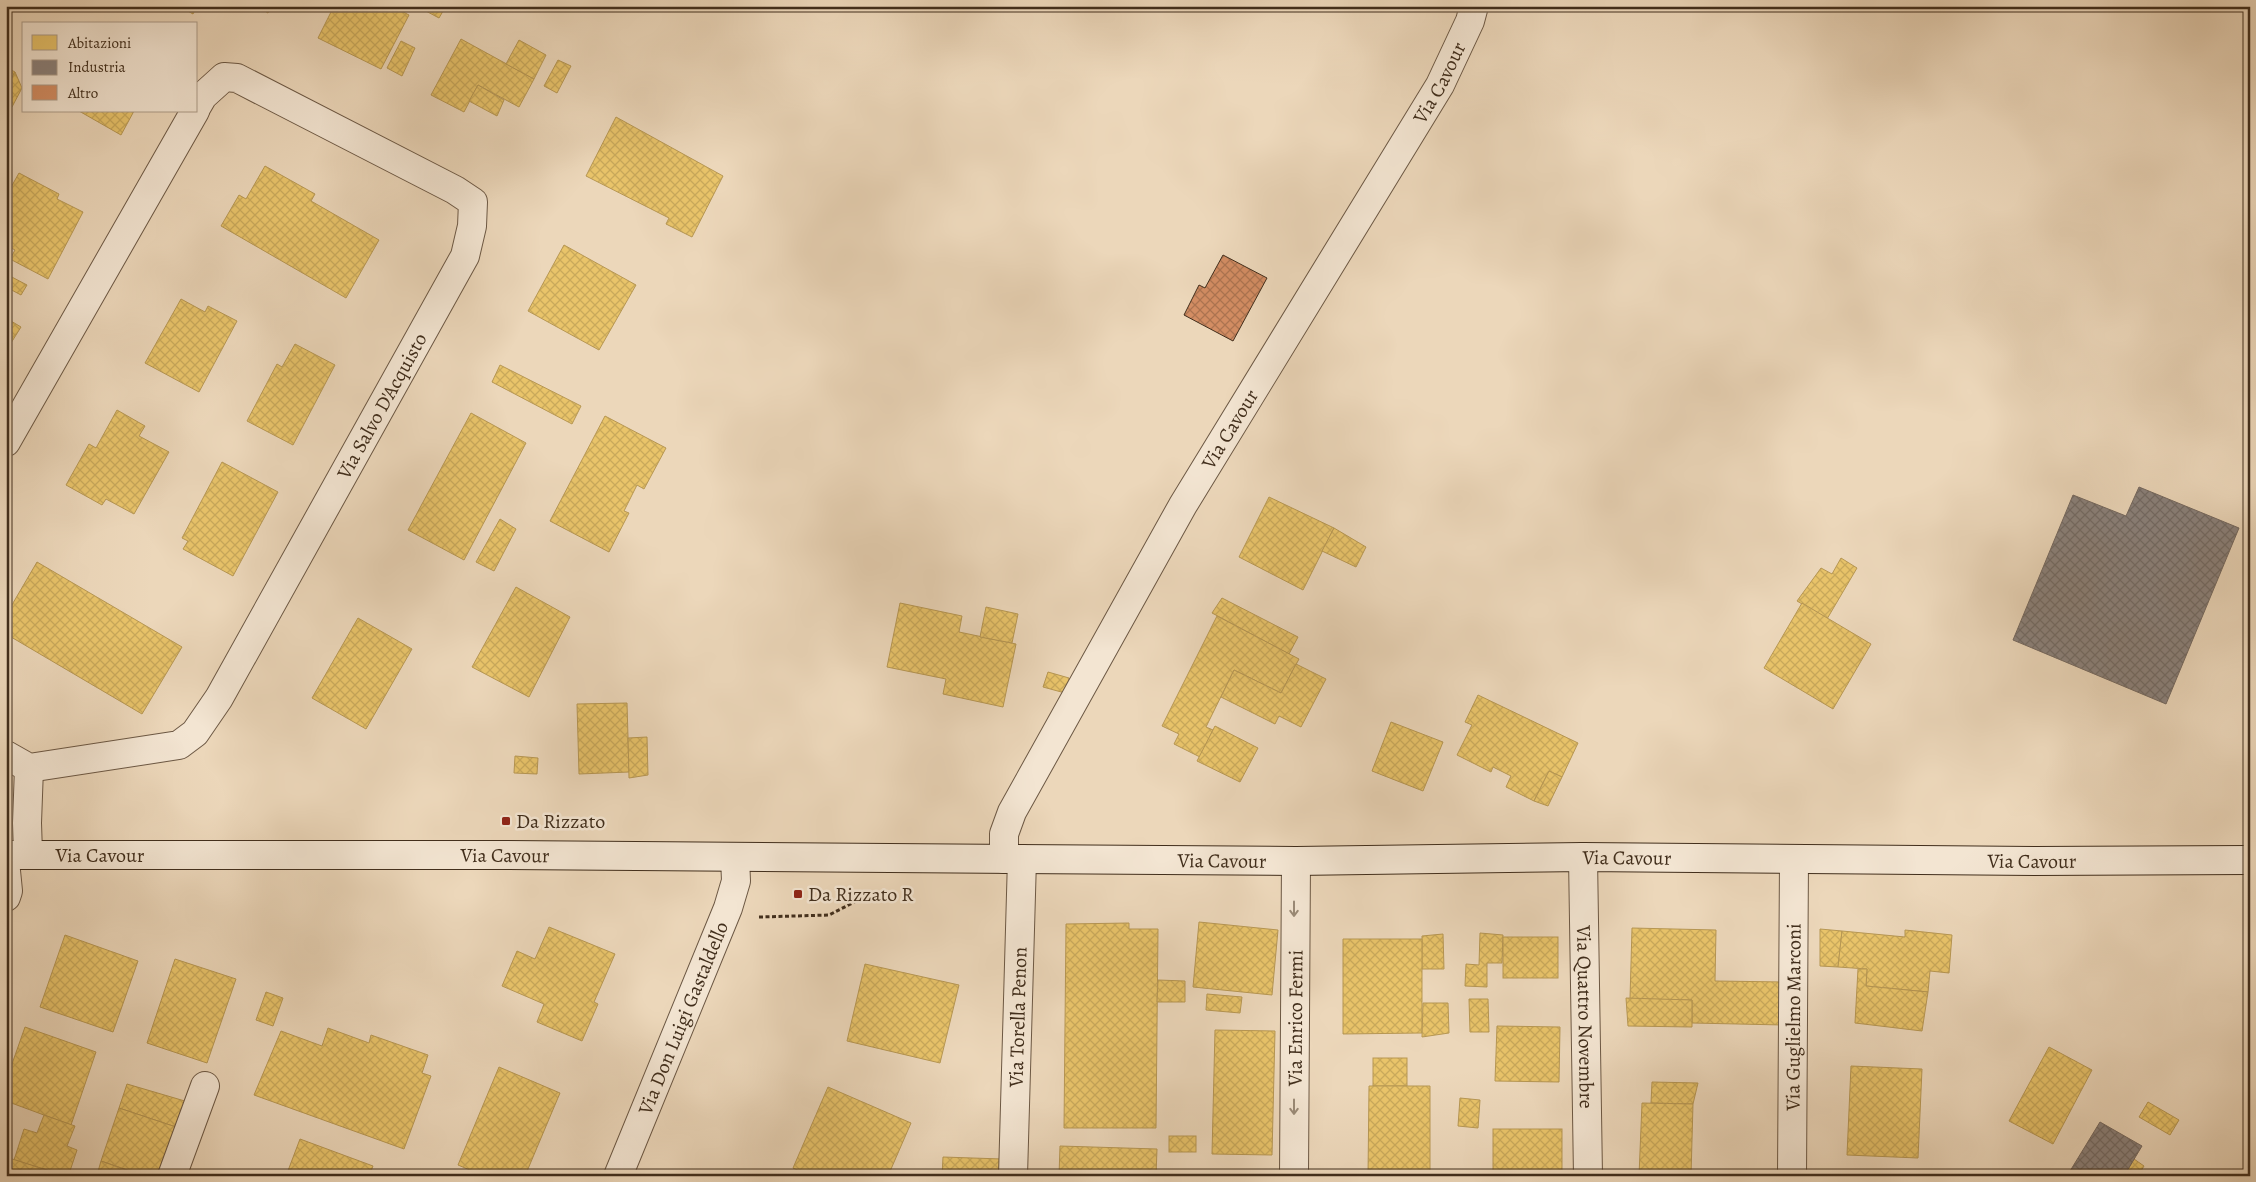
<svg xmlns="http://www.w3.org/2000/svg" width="2256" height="1182" viewBox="0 0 2256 1182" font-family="Alegreya,serif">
	<defs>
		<pattern id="homes-cross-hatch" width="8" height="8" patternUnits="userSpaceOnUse" patternTransform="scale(1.25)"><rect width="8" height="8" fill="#e9c46a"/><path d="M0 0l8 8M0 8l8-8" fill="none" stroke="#c9a95b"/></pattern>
		<pattern id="industry-cross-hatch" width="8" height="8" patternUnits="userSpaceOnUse" patternTransform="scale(1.25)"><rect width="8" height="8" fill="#8a817c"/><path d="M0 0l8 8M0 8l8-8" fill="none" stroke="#726a65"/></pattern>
		<pattern id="building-cross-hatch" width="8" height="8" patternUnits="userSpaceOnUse" patternTransform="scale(1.25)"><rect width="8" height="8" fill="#d38d63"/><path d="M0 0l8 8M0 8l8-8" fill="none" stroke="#ad7451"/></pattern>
	</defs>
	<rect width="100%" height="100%" fill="#ecd7ba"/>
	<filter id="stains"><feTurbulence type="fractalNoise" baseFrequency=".004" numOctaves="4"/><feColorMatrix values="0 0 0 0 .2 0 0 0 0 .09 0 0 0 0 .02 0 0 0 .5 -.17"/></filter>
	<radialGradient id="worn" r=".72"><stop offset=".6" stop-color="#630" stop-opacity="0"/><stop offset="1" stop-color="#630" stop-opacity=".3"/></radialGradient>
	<!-- homes -->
	<g fill="url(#homes-cross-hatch)" stroke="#b79753">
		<path d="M179 6H197L193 14Z"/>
		<path d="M256 6H272L268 13Z"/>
		<path d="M334 6H392L409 15 381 69 318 38Z"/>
		<path d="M426 6H446L439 18 424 10Z"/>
		<path d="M461 39 534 79 519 107 478 85 464 112 431 95Z"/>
		<path d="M519 40 546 55 534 79 506 64Z"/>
		<path d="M401 41 415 48 402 76 387 68Z"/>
		<path d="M558 60 571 66 557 93 544 86Z"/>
		<path d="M6 67 15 72 6 88Z"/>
		<path d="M15 72 22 88 12 107 6 104V88Z"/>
		<path d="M478 85 504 100 497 116 469 101Z"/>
		<path d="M79 111H134L121 135Z"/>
		<path d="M616 117 723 176 692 237 666 224 669 218 586 176Z"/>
		<path d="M265 166 315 194 311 201 379 240 346 298 221 226 239 195 246 199Z"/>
		<path d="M19 173 59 194 57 199 83 212 48 279 10 259 15 250 6 245V196Z"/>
		<path d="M564 245 636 285 599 350 528 311Z"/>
		<path d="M8 275 27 285 21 295 6 287Z"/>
		<path d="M181 299 205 312 208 306 237 321 199 392 145 363Z"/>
		<path d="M6 318 21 327 6 351Z"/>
		<path d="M295 344 335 365 293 445 247 421 277 364 282 367Z"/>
		<path d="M500 365 581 406 572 424 492 382Z"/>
		<path d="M117 410 145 426 139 436 169 452 134 514 106 499 102 505 66 485 89 444 96 448Z"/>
		<path d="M471 413 526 443 464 560 408 530Z"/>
		<path d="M605 416 666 448 644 489 637 485 624 511 629 513 609 552 550 521Z"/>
		<path d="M222 462 278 492 233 576 183 549 188 541 182 538Z"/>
		<path d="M1269 497 1334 528 1303 590 1239 557Z"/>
		<path d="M500 519 516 529 494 571 476 562Z"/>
		<path d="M1334 528 1366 547 1356 567 1322 551Z"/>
		<path d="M1841 558 1857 568 1827 619 1797 601 1821 568 1832 574Z"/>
		<path d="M37 562 182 647 142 714 6 634V615Z"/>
		<path d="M516 587 570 617 529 697 472 667Z"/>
		<path d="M1222 598 1298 637 1289 654 1212 613Z"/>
		<path d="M900 603 962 616 959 632 1016 644 1003 707 943 694 946 679 887 667Z"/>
		<path d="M1802 603 1871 644 1833 709 1764 668Z"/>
		<path d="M986 607 1018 614 1012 643 980 637Z"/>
		<path d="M1217 616 1299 659 1281 693 1234 670 1206 727 1213 730 1200 757 1174 744 1179 734 1162 726Z"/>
		<path d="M358 618 412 649 366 729 312 698Z"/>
		<path d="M1296 664 1326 679 1301 727 1279 716 1275 724 1221 697 1234 670 1281 693Z"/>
		<path d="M1048 672 1069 678 1065 693 1043 687Z"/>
		<path d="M1478 695 1578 743 1562 777 1549 771 1534 801 1506 787 1511 776 1493 767 1491 772 1457 755 1472 725 1465 722Z"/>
		<path d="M627 703 629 772 579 774 577 704Z"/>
		<path d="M1391 722 1443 742 1423 791 1372 771Z"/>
		<path d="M1215 726 1258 748 1240 782 1197 761Z"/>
		<path d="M647 737 648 775 629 778 628 738Z"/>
		<path d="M515 756 538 758 537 774 514 773Z"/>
		<path d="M1549 771 1562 777 1548 806 1534 801Z"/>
		<path d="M1199 922 1278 930 1272 995 1193 987Z"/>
		<path d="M1129 923V929H1158L1156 1128H1064L1066 924Z"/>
		<path d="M549 927 615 954 594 1002 598 1004 582 1041 537 1022 544 1004 502 986 517 951 535 959Z"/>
		<path d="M1632 928 1716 930 1715 981 1784 982 1783 1025 1692 1023V1000L1630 999Z"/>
		<path d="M1820 929 1842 931 1838 967 1820 966Z"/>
		<path d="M1905 930 1952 935 1949 973 1930 971 1928 992 1866 986 1867 969 1838 967 1842 931 1905 937Z"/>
		<path d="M1480 933 1503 935 1502 963H1487V987L1465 986 1466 964 1479 965Z"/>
		<path d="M1443 934 1444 969H1422V936Z"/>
		<path d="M65 935 138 961 113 1032 40 1007Z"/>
		<rect x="1503" y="937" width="55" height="41"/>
		<path d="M1343 939H1422V1033L1343 1034Z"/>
		<path d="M175 959 236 979 207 1063 147 1043Z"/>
		<path d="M865 964 959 985 940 1063 847 1041Z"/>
		<path d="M1858 969H1867L1866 986 1928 992 1922 1031 1855 1023Z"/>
		<path d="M1158 980 1185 981V1002H1157Z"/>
		<path d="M266 992 283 998 273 1026 256 1020Z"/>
		<path d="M1207 994 1242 997 1240 1013 1206 1010Z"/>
		<path d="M1626 998 1692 1000V1027L1628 1026Z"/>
		<path d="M1469 999H1488L1489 1032H1470Z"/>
		<path d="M1423 1003H1448L1449 1033 1422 1037Z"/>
		<path d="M1497 1026 1560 1027 1559 1082 1495 1081Z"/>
		<path d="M25 1027 96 1052 71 1125 6 1101V1081Z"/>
		<path d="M328 1028 369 1043 371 1035 428 1055 422 1073 431 1076 404 1149 254 1095 281 1031 322 1046Z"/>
		<path d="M1215 1030 1275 1031 1272 1155 1212 1154Z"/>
		<path d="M2049 1047 2092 1070 2053 1144 2009 1121Z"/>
		<rect x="1373" y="1058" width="34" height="28"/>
		<path d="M1851 1066 1922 1069 1918 1158 1847 1155Z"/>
		<path d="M499 1067 560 1093 525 1176H484L458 1165Z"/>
		<path d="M1652 1082 1698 1083 1693 1104 1651 1103Z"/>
		<path d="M127 1084 195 1104 179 1128 119 1108Z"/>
		<path d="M1369 1086H1430V1176H1368Z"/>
		<path d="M828 1087 911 1123 888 1176H810L793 1168Z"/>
		<path d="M1460 1098 1480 1100 1478 1128 1458 1126Z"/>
		<path d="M2148 1102 2179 1120 2170 1135 2139 1117Z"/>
		<path d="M1642 1103 1693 1104 1691 1176H1639Z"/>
		<path d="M119 1108 179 1128 163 1176H145L101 1161Z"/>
		<path d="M44 1115 75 1126 67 1146 77 1150 69 1174 74 1176H48L50 1171 14 1160 24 1129 37 1133Z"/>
		<rect x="1493" y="1129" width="69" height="47"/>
		<rect x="1169" y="1136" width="27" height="16"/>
		<path d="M300 1139 373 1166 369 1176H286Z"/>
		<path d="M1060 1146 1157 1149 1156 1176H1059Z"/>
		<path d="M6 1157 50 1171 48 1176H6Z"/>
		<path d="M943 1157 1002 1159V1176H942Z"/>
		<path d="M2134 1159 2144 1166 2138 1176H2124Z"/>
		<path d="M101 1161 132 1172 131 1176 97 1175Z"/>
		<rect x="1897" y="1172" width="33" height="4"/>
	</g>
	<!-- industry -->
	<g fill="url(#industry-cross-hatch)" stroke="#74685f">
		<path d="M2139 487 2239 528 2166 704 2013 640 2073 495 2126 516Z"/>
		<path d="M2100 1122 2142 1146 2124 1176H2067Z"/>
	</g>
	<!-- building -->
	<path fill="url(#building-cross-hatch)" stroke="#412e1c" d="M1223 255 1267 278 1233 341 1184 315 1199 285 1205 288Z"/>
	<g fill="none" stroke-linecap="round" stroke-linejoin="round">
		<!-- street casing -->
		<g stroke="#6c5844" stroke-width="30">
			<g id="street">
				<path d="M6 442 195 111"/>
				<path id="s1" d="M6 755 29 768 179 745 195 733 219 698 465 256 472 226 473 202 455 190 237 78 224 77 203 96 196 108"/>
				<path d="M28 853 27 823 29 768"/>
				<path id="s2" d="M1583 857 1588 1176"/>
				<path id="s3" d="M1004 859V834L1012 812 1183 505 1440 85 1470 21 1474 6"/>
				<path d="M6 871 8 891 6 897"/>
				<path d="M172 1176 205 1086"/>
				<path id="s4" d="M618 1176 728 908 736 881 735 857"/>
				<path id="s5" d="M1013 1176 1022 859"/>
				<path id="s6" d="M1294 1176 1296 861"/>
				<path id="s7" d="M1792 1176 1794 860"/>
			</g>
		</g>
		<!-- secondary casing -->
		<g stroke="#412e1c" stroke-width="30">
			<g id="secondary">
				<path id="s8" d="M6 855H505L1296 861 1583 857 2034 861 2250 860"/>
			</g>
		</g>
		<!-- path -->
		<path stroke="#412e1c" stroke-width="3" stroke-dasharray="4 2.5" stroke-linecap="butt" d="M759 917 829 915 872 893"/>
		<!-- street -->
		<use href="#street" stroke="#f3e5d2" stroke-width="28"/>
		<!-- secondary -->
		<use href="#secondary" stroke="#f3e5d2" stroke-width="28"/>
	</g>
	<!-- one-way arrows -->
	<defs><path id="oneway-shaft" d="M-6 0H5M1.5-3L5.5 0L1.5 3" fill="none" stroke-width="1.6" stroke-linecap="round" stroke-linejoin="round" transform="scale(1.25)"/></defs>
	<g stroke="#9a8a77">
		<use href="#oneway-shaft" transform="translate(1294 909) rotate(90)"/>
		<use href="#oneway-shaft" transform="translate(1294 1107) rotate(90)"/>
	</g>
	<!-- markers -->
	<g fill="#8f2418" stroke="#f3e5d2" stroke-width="2">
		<rect x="501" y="816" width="10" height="10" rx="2.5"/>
		<rect x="793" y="889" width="10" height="10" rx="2.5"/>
	</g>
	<g text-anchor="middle" stroke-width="5" stroke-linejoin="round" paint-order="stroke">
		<!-- street labels -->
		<g font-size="20" fill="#412e1c" stroke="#f3e5d2">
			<text dy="7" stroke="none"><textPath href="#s3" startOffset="894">Via Cavour</textPath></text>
			<text dy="7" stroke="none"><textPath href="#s1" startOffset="575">Via Salvo D'Acquisto</textPath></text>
			<text dy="7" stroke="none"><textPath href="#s3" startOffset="489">Via Cavour</textPath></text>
			<text dy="7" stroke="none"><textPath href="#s8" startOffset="94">Via Cavour</textPath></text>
			<text dy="7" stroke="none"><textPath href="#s8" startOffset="499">Via Cavour</textPath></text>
			<text dy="7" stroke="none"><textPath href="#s8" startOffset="1621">Via Cavour</textPath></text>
			<text dy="7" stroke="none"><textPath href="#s8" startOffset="1216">Via Cavour</textPath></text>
			<text dy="7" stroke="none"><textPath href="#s8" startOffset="2026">Via Cavour</textPath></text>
			<text dy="7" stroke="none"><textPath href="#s5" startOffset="159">Via Torella Penon</textPath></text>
			<text dy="7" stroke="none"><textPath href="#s2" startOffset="160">Via Quattro Novembre</textPath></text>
			<text dy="7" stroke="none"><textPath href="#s4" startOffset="171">Via Don Luigi Gastaldello</textPath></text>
			<text dy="7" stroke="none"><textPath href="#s6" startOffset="158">Via Enrico Fermi</textPath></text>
			<text dy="7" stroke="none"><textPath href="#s7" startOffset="159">Via Guglielmo Marconi</textPath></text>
		</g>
		<!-- poi labels -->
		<g font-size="20" fill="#412e1c" stroke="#f3e5d2" text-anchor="start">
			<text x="516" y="828">Da Rizzato</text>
			<text x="808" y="901">Da Rizzato R</text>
		</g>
	</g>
	<!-- margin -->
	<rect width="2256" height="1182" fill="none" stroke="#ecd7ba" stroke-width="25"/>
	<rect x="8" y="8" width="2241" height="1167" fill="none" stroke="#412e1c" stroke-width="2.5"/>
	<rect x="12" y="12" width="2231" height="1157" fill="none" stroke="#412e1c"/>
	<!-- legend -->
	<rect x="22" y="22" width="175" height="90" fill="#f3e5d2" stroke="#ac9c89"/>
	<rect x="32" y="35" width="25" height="15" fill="#e9c46a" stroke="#ac9c89"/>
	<text x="68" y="48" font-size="15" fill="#412e1c">Abitazioni</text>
	<rect x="32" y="60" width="25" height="15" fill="#8a817c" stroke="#ac9c89"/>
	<text x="68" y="72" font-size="15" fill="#412e1c">Industria</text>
	<rect x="32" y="85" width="25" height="15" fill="#d38d63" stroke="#ac9c89"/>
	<text x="68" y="98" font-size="15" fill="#412e1c">Altro</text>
	<rect width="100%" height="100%" filter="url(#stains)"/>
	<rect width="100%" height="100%" fill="url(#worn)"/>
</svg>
